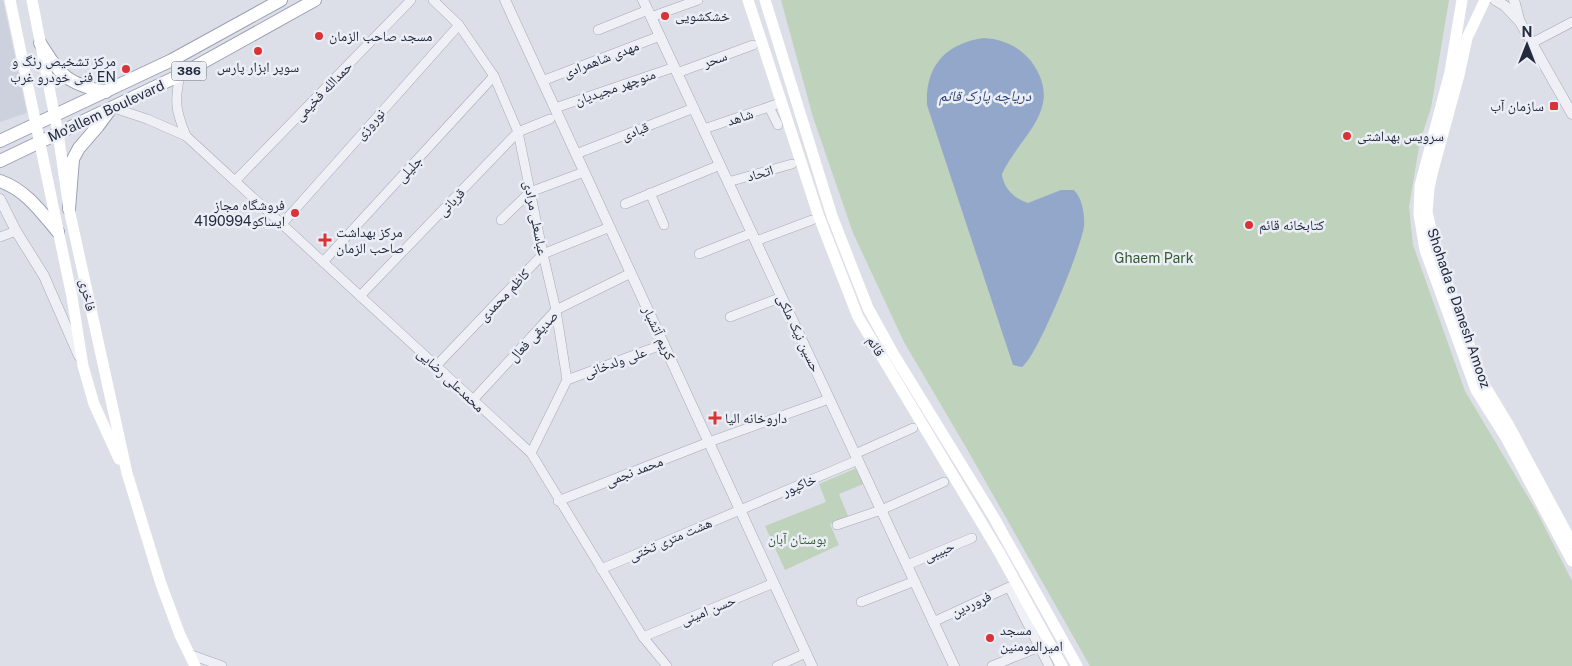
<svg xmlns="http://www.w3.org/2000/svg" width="1572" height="666" viewBox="0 0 1572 666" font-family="'Public Sans','Noto Naskh Arabic',sans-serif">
	<rect width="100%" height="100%" fill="#dcdfe8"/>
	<!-- built -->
	<path fill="#cdd1dd" d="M0 0H3L27 113 0 122Z"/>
	<!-- green -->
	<g fill="#bfd2bc">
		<path d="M781 0H1449L1431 108 1420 141 1409 207 1413 245 1465 391 1537 512 1572 581V666H1090L971 456 904 342 853 233 813 117Z"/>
		<path d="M859 467 866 483 839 494 848 516 830 524 839 545 785 570 765 526 826 502 819 484Z"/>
	</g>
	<!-- water -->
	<path fill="#93a7cb" d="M984 38C1002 39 1019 46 1031 61 1066 109 1020 135 1002 174 1003 188 1015 199 1028 203L1061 190H1074C1082 198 1085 214 1084 226 1082 246 1037 358 1022 367L1013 365 927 105C925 66 946 43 984 38Z"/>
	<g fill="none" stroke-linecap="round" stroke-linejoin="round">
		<!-- minor casing -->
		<g stroke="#a5a9b5" stroke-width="10">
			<g id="minor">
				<path d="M433 0 459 25 494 76 518 132 543 254 556 310 567 380 531 453"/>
				<path d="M651 17 698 0"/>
				<path d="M598 30 648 10"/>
				<path d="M1532 43 1572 22"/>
				<path d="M677 73 753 45"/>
				<path d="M180 75C174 102 176 111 186 136"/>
				<path d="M542 81 660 36"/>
				<path d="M769 107 778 125"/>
				<path d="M114 108 147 119 186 136 531 453 643 637 667 666"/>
				<path d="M555 108 675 67"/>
				<path d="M704 129 777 104"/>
				<path d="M576 154 694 108"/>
				<path d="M235 181 411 0"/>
				<path d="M728 182 792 164"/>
				<path d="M650 193 664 225"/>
				<path d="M625 204 720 165"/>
				<path d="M501 220 530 192 584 172"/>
				<path d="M282 224 459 25"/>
				<path d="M0 237 16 231"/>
				<path d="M756 241 812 220"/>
				<path d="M699 254 752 233"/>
				<path d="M323 262 494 76"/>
				<path d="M360 296 518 132 550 119"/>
				<path d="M730 317 782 297"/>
				<path d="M436 366 543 254 610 227"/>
				<path d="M567 380 664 344"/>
				<path d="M473 400 556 310 631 273"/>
				<path d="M855 454 913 428"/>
				<path d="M558 501 709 442 829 399"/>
				<path d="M837 525 881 510 944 482"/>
				<path d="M907 565 972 538"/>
				<path d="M601 569 858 460"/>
				<path d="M861 602 915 581"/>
				<path d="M933 622 1009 587 1049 666"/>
				<path d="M643 637 774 583"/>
				<path d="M189 654 222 666"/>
				<path d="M777 666 806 653"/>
				<path d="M992 666 1039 647"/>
			</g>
		</g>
		<!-- tertiary casing -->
		<g stroke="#a5a9b5" stroke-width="11">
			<g id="tertiary">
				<path d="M505 0 812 666"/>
				<path d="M643 0 954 666"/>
				<path d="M1495 0 1505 6 1520 22 1572 114"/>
				<path d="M1514 0 1519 19"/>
				<path d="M0 199 16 231 44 276 79 356"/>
			</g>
		</g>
		<!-- primary casing -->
		<g stroke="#9aa1b4" stroke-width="14">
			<g id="primary">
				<path d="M40 43C61 76 67 84 106 92"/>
				<path d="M0 141 172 60 281 0"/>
				<path d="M0 161 180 75 315 0"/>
				<path d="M0 181C26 190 41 212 58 232"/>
				<path d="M69 209 73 159 79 148 98 126 109 111"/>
			</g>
		</g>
		<!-- minor -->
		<use href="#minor" stroke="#eff0f6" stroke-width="9"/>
		<!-- tertiary -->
		<use href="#tertiary" stroke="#eff0f6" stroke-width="10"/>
		<!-- secondary -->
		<g stroke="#fff" stroke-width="11">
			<path d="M10 0 72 297 83 366 94 404 119 459"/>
			<path d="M32 0 58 133 69 209 127 473 161 584 180 635 195 666"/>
			<path d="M748 0 819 217 858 317 999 552 1062 666"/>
			<path d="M765 0 832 216 868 308 894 355 993 516 1077 666"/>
			<path d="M1462 0 1450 72 1420 186 1419 214 1425 250 1476 390 1505 436 1572 561"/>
			<path d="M1485 0 1467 38 1459 75 1433 170 1429 188 1427 212 1435 248 1482 381 1508 424 1572 543"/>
		</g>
		<!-- primary -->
		<use href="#primary" stroke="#fff" stroke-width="12"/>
	</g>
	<!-- markers -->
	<g fill="#da3337" stroke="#ebeef5" stroke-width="2">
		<circle cx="665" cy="16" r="5"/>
		<circle cx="319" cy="36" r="5"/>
		<circle cx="258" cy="51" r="5"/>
		<circle cx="126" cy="69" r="5"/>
		<rect x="1549" y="101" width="10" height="10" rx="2.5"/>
		<circle cx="1347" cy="136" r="5"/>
		<circle cx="295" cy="213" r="5"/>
		<circle cx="1249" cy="225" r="5"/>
		<path d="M322.5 232.5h5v5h5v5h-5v5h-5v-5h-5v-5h5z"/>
		<path d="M712.5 410.5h5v5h5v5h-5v5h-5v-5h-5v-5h5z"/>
		<circle cx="990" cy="638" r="5"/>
	</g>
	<g text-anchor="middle" stroke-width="5" stroke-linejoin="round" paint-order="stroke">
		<!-- shield labels -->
		<rect fill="#ebeef5" stroke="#606676" stroke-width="1" x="171.5" y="61.5" width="35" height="19" rx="4"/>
		<g font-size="12" font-weight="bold" fill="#242b3f">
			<text x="189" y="75">386</text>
		</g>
		<!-- poi labels -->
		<g font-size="14" fill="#242b3f" stroke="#ebeef5" text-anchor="start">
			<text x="675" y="21">خشکشویی</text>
			<text x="329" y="41">مسجد صاحب الزمان</text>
			<text x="116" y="66" text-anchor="end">مرکز تشخیص رنگ و<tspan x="116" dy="16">فنی خودرو غرب EN</tspan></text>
			<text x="258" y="72" text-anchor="middle">سوپر ابزار پارس</text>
			<text x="1544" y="111" text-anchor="end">سازمان آب</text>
			<text x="1357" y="141">سرویس بهداشتی</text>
			<text x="285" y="210" text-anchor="end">فروشگاه مجاز<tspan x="285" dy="16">ایساکو4190994</tspan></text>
			<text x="1259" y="230">کتابخانه قائم</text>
			<text x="336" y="237">مرکز بهداشت<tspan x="336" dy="16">صاحب الزمان</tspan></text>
			<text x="725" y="423">داروخانه الیا</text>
			<text x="1000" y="635">مسجد<tspan x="1000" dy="16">امیرالمومنین</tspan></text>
		</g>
		<!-- street labels -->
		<g font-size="14" fill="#242b3f" stroke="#ebeef5">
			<text transform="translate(601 59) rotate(-21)" y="5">مهدی شاهمرادی</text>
			<text transform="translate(715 59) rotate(-20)" y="5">سحر</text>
			<text transform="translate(615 87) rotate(-19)" y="5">منوچهر مجیدیان</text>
			<text transform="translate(323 91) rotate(-46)" y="5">حمدالله فخیمی</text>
			<text transform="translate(106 111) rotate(-25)" y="5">Mo'allem Boulevard</text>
			<text transform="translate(740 117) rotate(-19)" y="5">شاهد</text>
			<text transform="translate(370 124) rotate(-48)" y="5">نوروزی</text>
			<text transform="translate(635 131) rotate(-21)" y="5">قبادی</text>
			<text transform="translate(409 169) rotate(-47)" y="5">جلیلی</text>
			<text transform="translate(760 173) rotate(-16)" y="5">اتحاد</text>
			<text transform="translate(451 202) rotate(-46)" y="5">قربانی</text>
			<text transform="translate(536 218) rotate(79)" y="5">عباسعلی مرادی</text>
			<text transform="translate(88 295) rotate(78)" y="5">فاخری</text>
			<text transform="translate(504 295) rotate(-46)" y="5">کاظم محمدی</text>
			<text transform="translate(1459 308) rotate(71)" y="5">Shohada e Danesh Amooz</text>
			<text transform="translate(659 333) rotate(65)" y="5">کریم آتشبار</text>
			<text transform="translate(799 333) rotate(65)" y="5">حسین نیک ملکی</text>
			<text transform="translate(533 336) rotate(-46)" y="5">صدیقی فعال</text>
			<text transform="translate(876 346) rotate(59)" y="5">قائم</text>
			<text transform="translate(615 362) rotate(-20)" y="5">علی ولدخانی</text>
			<text transform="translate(451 380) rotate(43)" y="5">محمدعلی رضایی</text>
			<text transform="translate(634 471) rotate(-21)" y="5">محمد نجمی</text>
			<text transform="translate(799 485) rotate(-23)" y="5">خاکپور</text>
			<text transform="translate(670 539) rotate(-23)" y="5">هشت متری تختی</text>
			<text transform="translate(939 551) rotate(-23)" y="5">حبیبی</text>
			<text transform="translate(971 604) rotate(-25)" y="5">فروردین</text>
			<text transform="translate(708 610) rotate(-22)" y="5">حسن امینی</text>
		</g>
		<!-- park labels -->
		<g font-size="14" fill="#335c30" stroke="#ebeef5">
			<text x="1154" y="263">Ghaem Park</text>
			<text x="797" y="544">بوستان آبان</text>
		</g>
		<!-- water labels -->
		<g font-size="15" font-style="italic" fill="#2b4376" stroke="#ebeef5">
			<text x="985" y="101">دریاچه پارک قائم</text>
		</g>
	</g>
	<!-- north arrow -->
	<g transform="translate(1527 45)" stroke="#ebeef5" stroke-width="4" paint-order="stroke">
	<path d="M0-4L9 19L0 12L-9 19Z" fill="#242b3f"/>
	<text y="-8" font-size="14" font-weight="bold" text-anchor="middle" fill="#242b3f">N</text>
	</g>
</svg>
